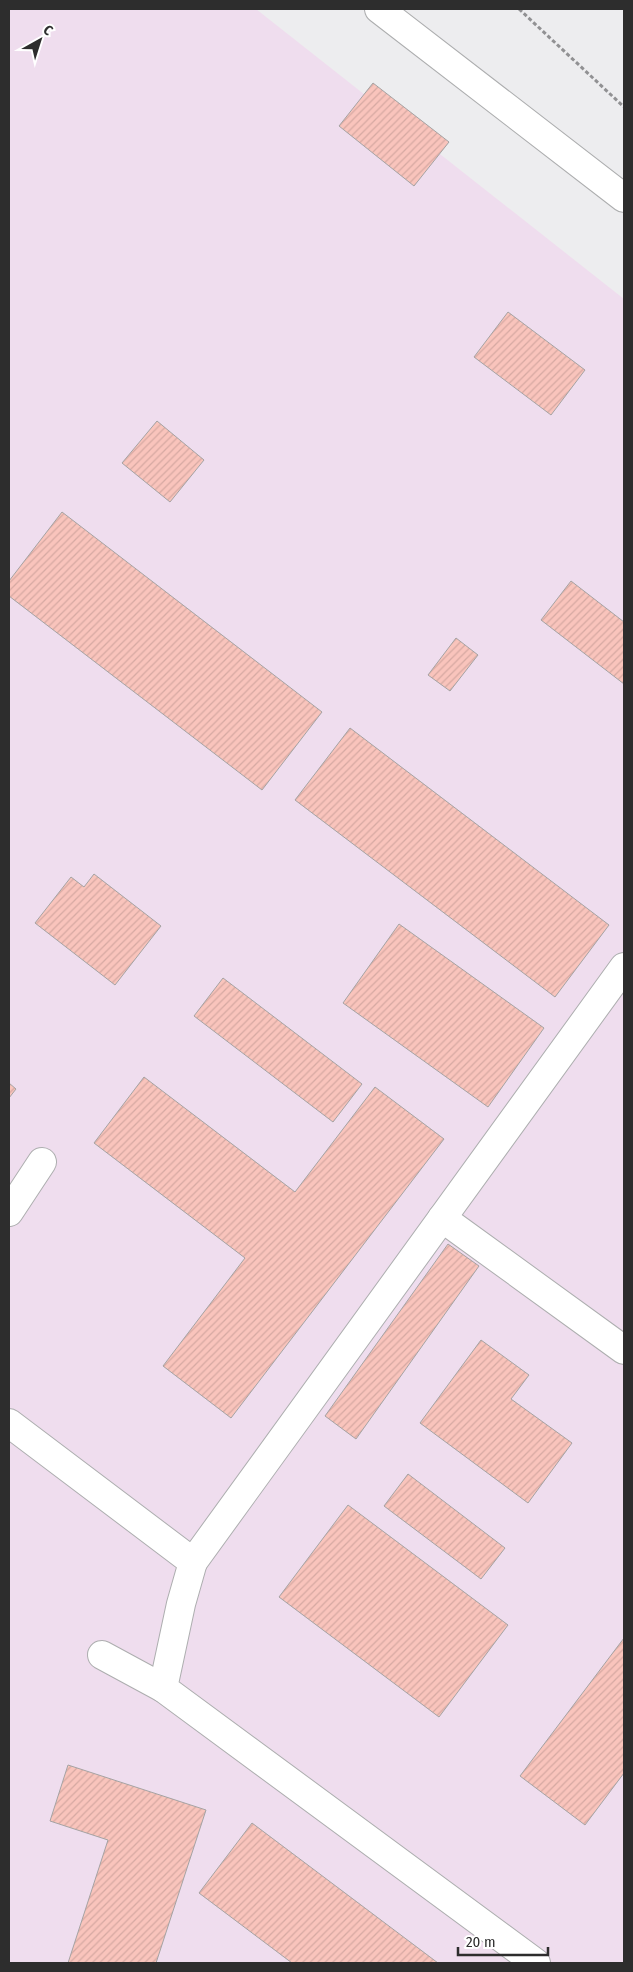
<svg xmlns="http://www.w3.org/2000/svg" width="633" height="1972" viewBox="0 0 633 1972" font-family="'Fira Sans Condensed',sans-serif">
	<defs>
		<pattern id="building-hatch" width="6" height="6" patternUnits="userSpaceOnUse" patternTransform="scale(1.25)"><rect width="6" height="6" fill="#f9c4bc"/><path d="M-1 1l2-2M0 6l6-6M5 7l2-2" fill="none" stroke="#d6a9a2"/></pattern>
	</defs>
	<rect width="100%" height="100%" fill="#ededef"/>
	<!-- industrial -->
	<path fill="#efddee" d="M9 9H256L624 299V1963H9Z"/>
	<!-- building -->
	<g fill="url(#building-hatch)" stroke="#a5a3a3">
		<path d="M373 83 449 142 414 186 339 126Z"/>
		<path d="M508 312 585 370 551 415 474 357Z"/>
		<path d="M157 421 204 460 170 502 122 463Z"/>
		<path d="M62 512 322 712 262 790 9 596V581Z"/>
		<path d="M571 581 624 622V684L541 620Z"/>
		<path d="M456 638 478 655 450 691 428 675Z"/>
		<path d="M350 728 609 925 555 997 295 800Z"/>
		<path d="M94 874 161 926 115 985 35 923 71 877 84 887Z"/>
		<path d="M399 924 544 1028 488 1107 343 1003Z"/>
		<path d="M223 978 362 1084 333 1122 194 1016Z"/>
		<path d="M144 1077 295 1192 375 1087 444 1139 231 1418 163 1366 245 1258 94 1143Z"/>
		<path d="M9 1083 16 1089 9 1098Z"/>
		<path d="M448 1244 479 1266 356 1439 325 1416Z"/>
		<path d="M481 1340 529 1375 511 1399 572 1443 528 1503 420 1423Z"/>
		<path d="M408 1474 505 1548 481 1579 384 1506Z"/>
		<path d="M348 1505 508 1625 439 1717 279 1597Z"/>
		<path d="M624 1638V1773L585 1825 520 1776Z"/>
		<path d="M68 1765 206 1810 156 1963H68L108 1840 50 1821Z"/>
		<path d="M252 1823 438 1963H292L199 1893Z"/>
	</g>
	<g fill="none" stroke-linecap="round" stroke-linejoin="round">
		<!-- minor casing -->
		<g stroke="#adaeaf" stroke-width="30">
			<g id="minor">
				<path d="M379 9 624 198"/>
				<path d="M9 1212 42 1162"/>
				<path d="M442 1218 624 1350"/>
				<path d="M9 1423 193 1562 181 1604 163 1688 536 1963"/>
				<path d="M193 1562 624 967"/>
				<path d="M102 1655 163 1688"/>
			</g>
		</g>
		<!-- path -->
		<path stroke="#919193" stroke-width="3" stroke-dasharray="4 2.5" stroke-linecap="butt" d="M519 9 624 107"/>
		<!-- minor -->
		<use href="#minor" stroke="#fff" stroke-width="28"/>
	</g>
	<!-- border -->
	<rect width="633" height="1972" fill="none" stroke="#2d2d2d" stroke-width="20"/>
	<!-- north arrow -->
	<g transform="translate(40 40) rotate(39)" stroke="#ffffff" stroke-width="4" paint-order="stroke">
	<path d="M0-4L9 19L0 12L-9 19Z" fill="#2d2d2d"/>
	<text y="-8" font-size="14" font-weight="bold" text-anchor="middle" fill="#2d2d2d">С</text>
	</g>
	<!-- scale -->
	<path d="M458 1947v8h90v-8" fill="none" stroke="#2d2d2d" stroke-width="2.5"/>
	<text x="466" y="1947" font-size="15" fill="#2d2d2d" stroke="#ffffff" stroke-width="4" paint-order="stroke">20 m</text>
</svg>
